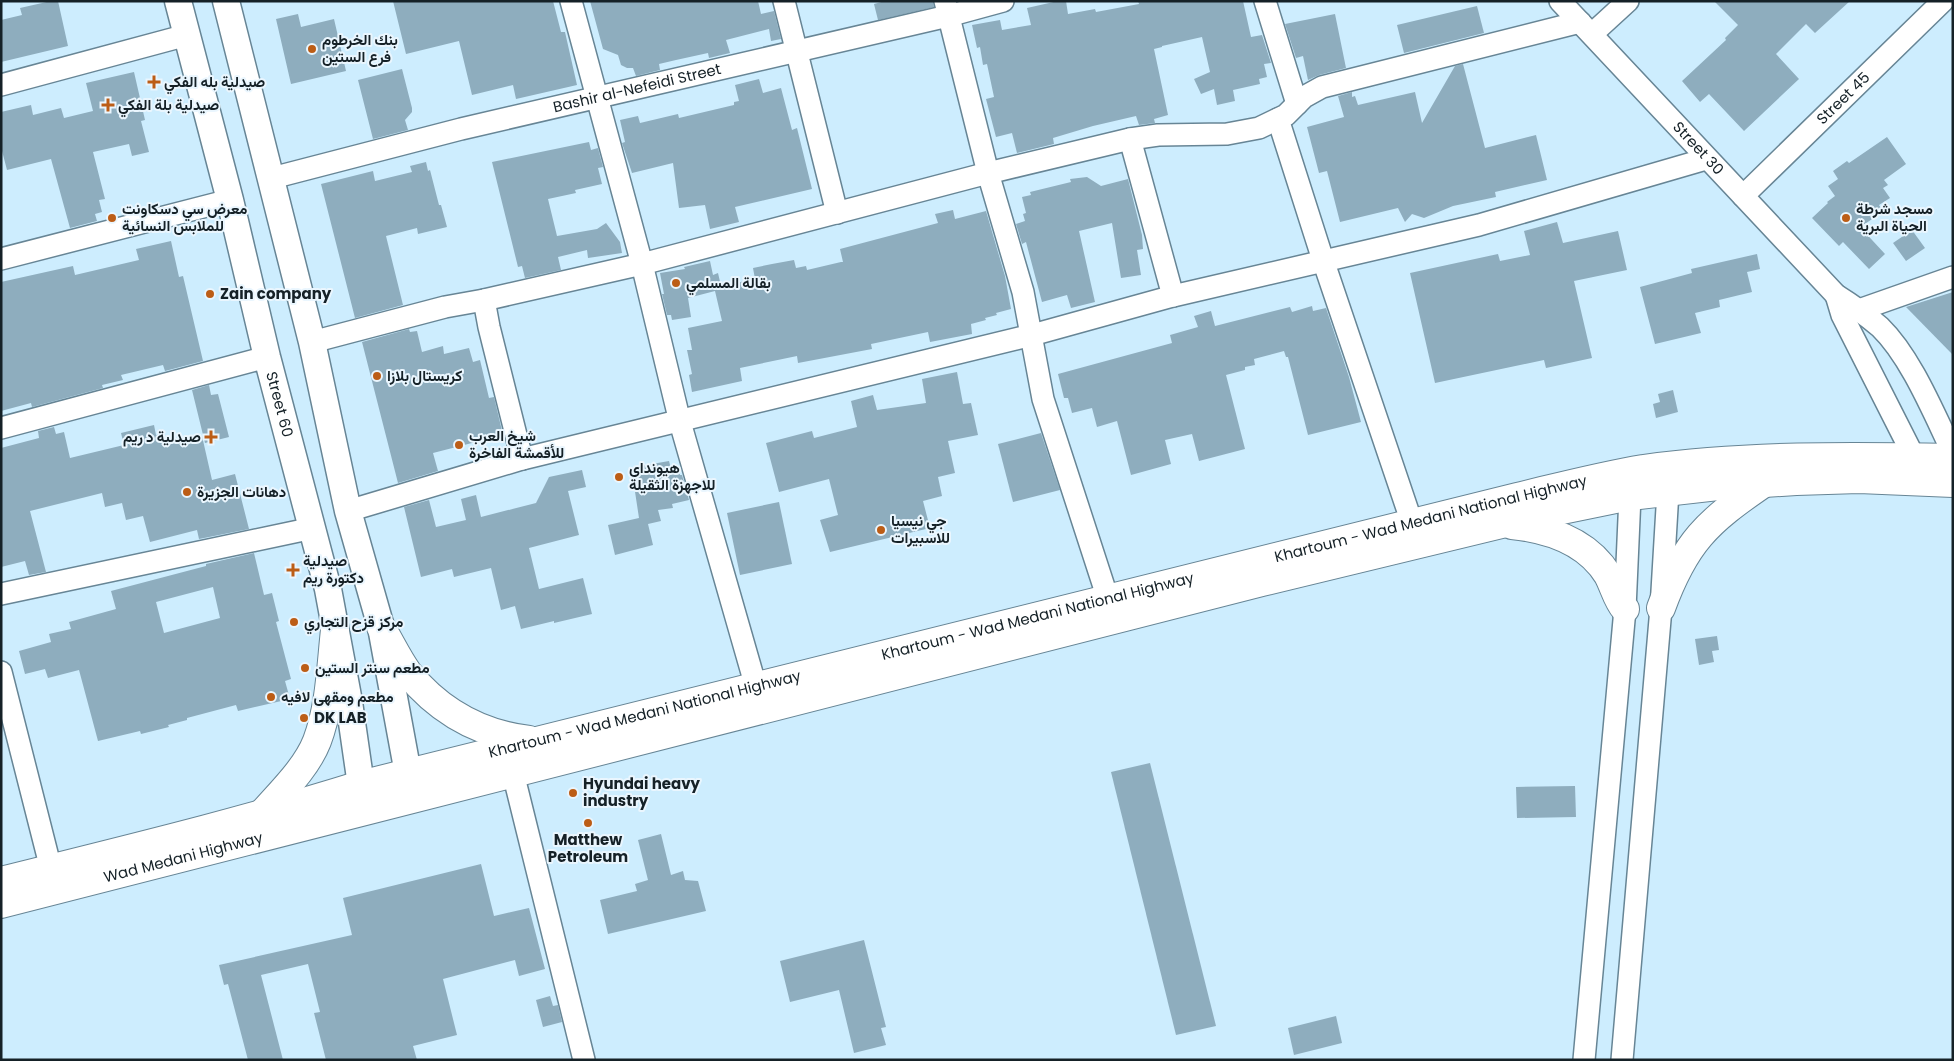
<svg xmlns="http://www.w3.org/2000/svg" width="1954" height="1061" viewBox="0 0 1954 1061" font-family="Poppins,Vazirmatn,sans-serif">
	<rect width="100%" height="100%" fill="#cdedfe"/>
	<!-- building -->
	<g fill="#8eadbe" fill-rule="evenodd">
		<path d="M51 1H58L68 46 1 62V20L22 15 20 8Z"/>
		<path d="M393 1H553L561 32H565L577 85 516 99 513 85 472 95 459 41 406 54Z"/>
		<path d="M590 1H758L761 14 774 11 781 39 771 41 769 29 726 40 730 53 709 58 708 53 676 60 659 64 660 70 636 76 633 68H627L621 65 618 55 603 49Z"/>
		<path d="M885 1H933L934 7 878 20 874 4Z"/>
		<path d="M1058 1H1066L1068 14 1095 9 1096 12 1139 4 1138 1H1243L1251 37 1262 35 1271 63 1264 64 1267 77 1259 79 1260 84 1233 90 1235 101 1217 105 1214 89 1201 94 1194 79 1210 72 1202 37 1162 46V47L1154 49 1168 115 1154 119 1155 123 1139 125 1136 116 1093 126 1053 138 1054 144 1017 153 1012 133 996 137 986 99 994 97 987 64 983 65 980 47 977 48 972 25 1000 20 1002 30 1031 25 1027 8Z"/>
		<path d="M1714 1H1850L1815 33 1806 24 1776 54 1799 79 1744 131 1709 94 1700 102 1682 81 1726 40 1725 38 1738 25Z"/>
		<path d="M1477 6 1484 33 1404 53 1397 25Z"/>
		<path d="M298 14 301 27 334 19 346 71 291 84 276 19Z"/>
		<path d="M1335 14 1346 68 1319 75 1308 80 1303 56 1296 58 1285 24Z"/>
		<path d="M1463 64 1485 148 1536 135 1547 180 1495 192 1496 197 1453 206 1424 218 1412 214 1405 222 1398 208 1340 222 1327 171 1319 173 1307 127 1344 117 1338 96 1352 92V97L1355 96 1358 105 1415 92 1422 123 1455 66Z"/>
		<path d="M402 69 412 108V112L405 120 408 130 373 139 358 80Z"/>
		<path d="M134 72 145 120 141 121 149 152 132 156 129 144 93 152 105 199 99 200 102 212 95 214 97 221 70 228 51 159 7 170 1 147V112L31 105 33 115 61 108 64 118 93 111 86 83Z"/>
		<path d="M759 79 763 93 781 88 792 130 797 128 812 189 735 207 739 222 710 229 705 205 679 208 673 163 632 173 622 143 625 142 620 120 638 116 640 123 678 114 679 118 734 105V102L739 101 735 85Z"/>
		<path d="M1887 137 1906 164 1884 180 1888 185 1883 188 1890 198 1879 205 1883 212 1860 227 1885 254 1869 269 1843 242 1839 246 1812 218 1828 203 1827 202 1835 196 1828 186 1838 179 1833 171 1847 161 1849 163Z"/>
		<path d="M589 142 591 150 598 148 603 167 598 168 602 184 575 190 576 193 548 199 557 236 597 229 606 223 620 242 622 253 588 258 587 250 558 257 561 270 525 278 522 266 518 267 492 162Z"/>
		<path d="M426 162 428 171 430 170 439 205H441L447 227 418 234 417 228 386 236 403 305 355 318 321 184 373 171 375 181 412 172 410 166Z"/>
		<path d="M1087 177 1101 186 1128 179 1142 235 1143 249 1137 250 1141 275 1121 278 1112 223 1079 231 1095 302 1071 308 1067 295 1042 302 1026 242 1022 244 1016 224 1025 221 1023 214 1026 213 1022 197 1031 195 1030 192 1071 182 1070 179Z"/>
		<path d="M953 210 955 219 986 211 1005 276 1011 309 996 313 997 315 985 318 986 320 971 324 972 334 930 342 928 332 871 344 872 349 798 363 797 356 740 368 742 381 692 392 689 375 692 374 687 350H692L688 328 722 321 715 291 688 298 691 317 672 320 671 315H667L662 294H664L660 273 685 269 684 267 710 261 713 275 718 273 721 286 755 279 753 268 772 264 794 260 796 268 806 266 807 270 841 262H843L840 249 938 223 935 214Z"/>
		<path d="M1557 222 1563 243 1618 231 1627 270 1574 281 1592 358 1546 368 1544 360 1435 383 1410 273 1498 254 1500 261 1530 255 1524 231Z"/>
		<path d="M1912 230 1925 248 1906 261 1893 243Z"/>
		<path d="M171 241 179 277 183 276 203 361 165 371 163 365 121 375 123 380 102 385 103 388 32 407 31 403 1 411V282L73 266 75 275 139 260 136 249Z"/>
		<path d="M1757 254 1760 269 1747 272 1752 292 1719 300 1720 307 1695 313 1701 333 1655 344 1640 287 1692 273 1691 269Z"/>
		<path d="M1953 292V355L1906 307Z"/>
		<path d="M1312 306 1313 311 1326 308 1349 377 1361 422 1308 435 1288 357H1286L1284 351 1254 359 1255 365 1245 367V370L1226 375 1245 449 1199 461 1192 434 1165 440 1171 464 1131 475 1117 421 1097 427 1092 408 1072 413 1068 398H1064L1058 374 1172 343 1170 335 1198 327 1194 316 1211 311 1215 326 1290 307 1292 312Z"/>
		<path d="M409 329 410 332 417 331 422 352 443 346 444 354 469 348 473 362 480 360 489 398 494 397 503 435 433 453 438 471 398 483 362 342Z"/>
		<path d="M957 372 963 404 971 403 978 435 948 441 955 473 938 477 942 496 923 501 930 528 830 552 820 520 838 515 829 479 779 492 766 443 812 431 814 438 857 427 851 401 873 395 877 410 926 403 922 379Z"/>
		<path d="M209 385 211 395 218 394 229 437 205 443 192 390Z"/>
		<path d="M1673 390 1678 412 1656 418 1653 404 1660 402 1658 394Z"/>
		<path d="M154 425 156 435 163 434 164 441 170 439 171 444 202 436 212 480 235 474 249 529 199 539 197 530 150 542 143 516 126 520 122 503 105 507 102 493 30 511 46 572 29 575 25 561 1 567V448L39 438 38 431 54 427 56 434 64 432 70 458 124 445 121 433Z"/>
		<path d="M1041 433 1060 490 1013 502 998 444Z"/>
		<path d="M669 461 671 469 678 468 680 475H682L689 500 672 504 673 508 658 510 661 521 648 524 653 545 615 555 608 525 639 518 632 472 636 471 635 467Z"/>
		<path d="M582 470 586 487 568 491 579 535 529 548 539 589 583 578 592 614 554 623V621L521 629 515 606 501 610 491 568 454 577 452 569 421 577 404 507 429 500 436 527 466 520 461 499 476 495 481 517 536 503 549 477Z"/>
		<path d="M779 502 792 564 740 575 727 513Z"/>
		<path d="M254 553 264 595 272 593 279 621 276 622 291 679 285 681 290 699 238 711 236 705 187 718V720L168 725 169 727 141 734 140 731 98 741 79 670 48 678 45 669 25 674 19 651 51 642 49 634 71 629 69 622 116 609 111 591 206 566V564ZM213 587 220 618 164 633 156 602Z"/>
		<path d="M1717 636 1719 650 1712 651 1714 662 1699 665 1695 639Z"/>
		<path d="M1150 763 1216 1026 1176 1035 1111 772Z"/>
		<path d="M1575 786 1576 817 1517 818 1516 787Z"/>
		<path d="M661 834 671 875 683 871 685 880 698 881 706 911 608 934 600 900 637 891 635 884 648 880 638 840Z"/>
		<path d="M481 864 494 916 529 908 545 969 519 976 515 960 443 979 457 1035 413 1046 417 1060H326L314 1013 320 1012 308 964 261 975 283 1060H248L228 984 224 985 219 965 352 935 343 898Z"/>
		<path d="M864 940 886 1027 881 1028 886 1045 854 1053 839 990 790 1002 780 961Z"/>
		<path d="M550 996 553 1006 558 1005 562 1022 543 1027 536 1000Z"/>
		<path d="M1336 1016 1342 1043 1294 1055 1288 1028Z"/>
	</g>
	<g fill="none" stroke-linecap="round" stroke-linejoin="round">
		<!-- minor casing -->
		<g stroke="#678595" stroke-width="24">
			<g id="minor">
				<path d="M571 1 642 264 680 422 756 687"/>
				<path d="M784 1 837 213"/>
				<path d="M945 1 988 173 1023 292 1043 399 1108 599"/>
				<path d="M1265 1 1297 104"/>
				<path id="s1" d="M1560 1 1836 295C1852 305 1866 315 1880 327 1911 357 1934 414 1953 453"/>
				<path d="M1592 34 1628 1"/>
				<path d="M1 85 187 35"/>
				<path d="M1278 119 1323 260 1412 523"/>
				<path d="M1130 139 1173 296"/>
				<path id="s2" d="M272 178 461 129 948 16 1003 1"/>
				<path id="s3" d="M1743 196 1943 1"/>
				<path d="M1 259 230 200"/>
				<path d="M1836 295 1842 315 1914 457"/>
				<path d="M484 300 489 327 522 459"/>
				<path d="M1859 310 1953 277"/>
				<path d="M312 342 445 307 484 300 642 264 988 173 1130 139 1158 135 1227 134 1259 128 1286 115 1304 97 1322 87 1580 22"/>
				<path d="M1 428 267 357"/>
				<path d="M348 511 522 459 1032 335 1173 296 1479 225 1706 159"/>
				<path d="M1 594 313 528"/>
				<path d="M1 672 51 869"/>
				<path d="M513 773 584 1060"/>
				<path d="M1584 1060 1625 609 1630 496"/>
				<path d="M1622 1060 1661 608 1668 491"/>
			</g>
		</g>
		<!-- major casing -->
		<g stroke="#678595" stroke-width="29">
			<g id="major">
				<path id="s4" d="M178 1 230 200 267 357 328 589 349 702 364 806"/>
				<path d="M226 1 312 342 348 511 381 627 412 795"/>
			</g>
		</g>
		<!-- highway casing -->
		<g stroke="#678595" stroke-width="30">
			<g id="highway">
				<path d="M1512 525C1550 529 1587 541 1608 575 1614 586 1617 600 1625 609"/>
				<path d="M1661 608C1685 542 1707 522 1764 483"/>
				<path d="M381 627C390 642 398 659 408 673 439 711 480 734 529 740"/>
				<path d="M261 815C280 793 306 769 317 741 330 707 331 666 335 630"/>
				<path id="s5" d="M1 881C121 851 242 822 360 785L1517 497C1559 487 1601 476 1643 469 1746 455 1849 456 1953 458"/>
				<path id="s6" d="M1 904 1262 582 1547 513 1630 496 1718 486 1796 481 1859 479 1953 483"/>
			</g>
		</g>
		<!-- minor -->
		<use href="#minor" stroke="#fff" stroke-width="21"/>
		<!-- major -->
		<use href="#major" stroke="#fff" stroke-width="26"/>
		<!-- highway -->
		<use href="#highway" stroke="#fff" stroke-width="28"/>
	</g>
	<!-- markers -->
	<g fill="#bc5d16" stroke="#eaf6fe" stroke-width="2">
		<circle cx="312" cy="49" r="5"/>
		<path d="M151.5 74.5h5v5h5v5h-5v5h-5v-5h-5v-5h5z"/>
		<path d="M105.5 97.5h5v5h5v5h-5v5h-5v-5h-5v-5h5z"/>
		<circle cx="112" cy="218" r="5"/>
		<circle cx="1846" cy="218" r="5"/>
		<circle cx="676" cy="283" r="5"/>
		<circle cx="210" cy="294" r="5"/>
		<circle cx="377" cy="376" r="5"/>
		<path d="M208.5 429.5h5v5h5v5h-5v5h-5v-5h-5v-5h5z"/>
		<circle cx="459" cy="445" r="5"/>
		<circle cx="619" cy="477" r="5"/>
		<circle cx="187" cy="492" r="5"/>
		<circle cx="881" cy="530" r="5"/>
		<path d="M290.5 562.5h5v5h5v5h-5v5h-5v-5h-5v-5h5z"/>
		<circle cx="294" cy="622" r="5"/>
		<circle cx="305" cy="668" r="5"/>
		<circle cx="271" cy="697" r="5"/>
		<circle cx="304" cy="718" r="5"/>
		<circle cx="573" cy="793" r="5"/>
		<circle cx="588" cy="823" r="5"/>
	</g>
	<g text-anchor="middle" stroke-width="4" stroke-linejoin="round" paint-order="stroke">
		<!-- poi labels -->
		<g font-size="15" font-weight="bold" fill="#152127" stroke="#eaf6fe" text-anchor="start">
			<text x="322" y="45">بنك الخرطوم<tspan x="322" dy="17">فرع الستين</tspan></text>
			<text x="164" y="87">صيدلية بله الفكي</text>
			<text x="118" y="110">صيدلية بلة الفكي</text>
			<text x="122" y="214">معرض سي دسكاونت<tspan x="122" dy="17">للملابس النسائية</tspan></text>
			<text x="1856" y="214">مسجد شرطة<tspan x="1856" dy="17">الحياة البرية</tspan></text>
			<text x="686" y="288">بقالة المسلمي</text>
			<text x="220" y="299">Zain company</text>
			<text x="387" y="381">كريستال بلازا</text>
			<text x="469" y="441">شيخ العرب<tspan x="469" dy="17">للأقمشة الفاخرة</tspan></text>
			<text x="201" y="442" text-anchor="end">صيدلية د ريم</text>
			<text x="629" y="473">هيونداي<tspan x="629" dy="17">للاجهزة الثقيلة</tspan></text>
			<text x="197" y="497">دهانات الجزيرة</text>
			<text x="891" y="526">جي نيسيا<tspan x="891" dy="17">للاسبيرات</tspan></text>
			<text x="303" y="566">صيدلية<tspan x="303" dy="17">دكتورة ريم</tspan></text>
			<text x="304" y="627">مركز قزح التجاري</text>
			<text x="315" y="673">مطعم سنتر الستين</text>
			<text x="281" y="702">مطعم ومقهى لافيه</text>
			<text x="314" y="723">DK LAB</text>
			<text x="583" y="789">Hyundai heavy<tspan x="583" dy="17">industry</tspan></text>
			<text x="588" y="845" text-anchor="middle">Matthew<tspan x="588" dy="17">Petroleum</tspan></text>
		</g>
		<!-- street labels -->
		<g font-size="15" fill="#152127" stroke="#eaf6fe">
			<text dy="5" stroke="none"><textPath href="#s2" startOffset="376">Bashir al-Nefeidi Street</textPath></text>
			<text dy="5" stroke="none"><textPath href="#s3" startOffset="140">Street 45</textPath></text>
			<text dy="5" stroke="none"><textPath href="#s1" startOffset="202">Street 30</textPath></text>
			<text dy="5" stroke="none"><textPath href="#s4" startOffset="416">Street 60</textPath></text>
			<text dy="5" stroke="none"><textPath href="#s5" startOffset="1475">Khartoum - Wad Medani National Highway</textPath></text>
			<text dy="5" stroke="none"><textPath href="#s5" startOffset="1070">Khartoum - Wad Medani National Highway</textPath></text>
			<text dy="5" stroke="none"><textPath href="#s5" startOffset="665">Khartoum - Wad Medani National Highway</textPath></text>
			<text dy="5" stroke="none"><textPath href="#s6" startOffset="188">Wad Medani Highway</textPath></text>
		</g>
	</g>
	<!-- border -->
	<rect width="1954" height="1061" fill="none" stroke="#152127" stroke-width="5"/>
</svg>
